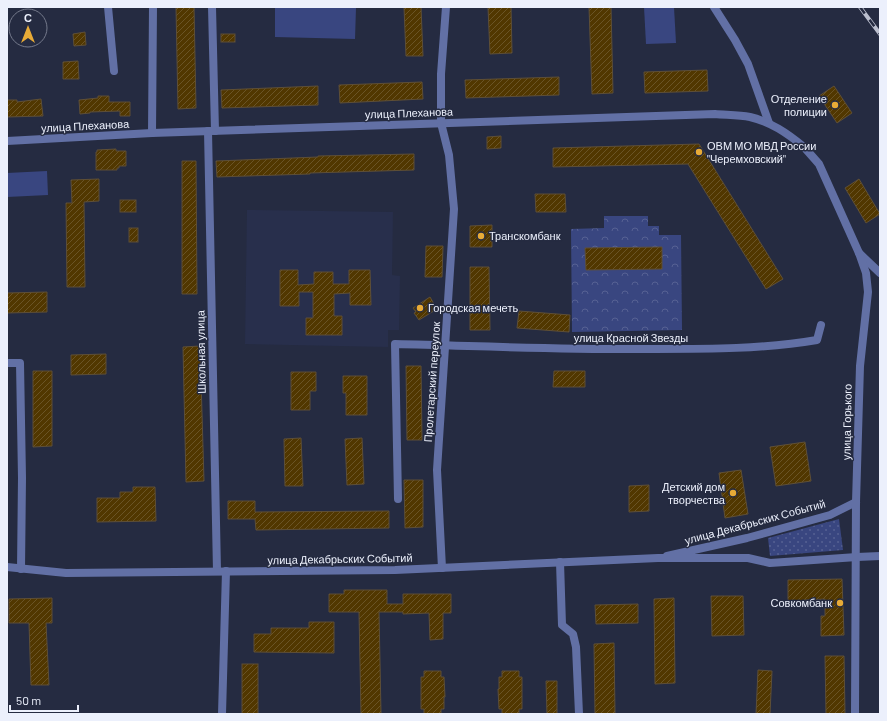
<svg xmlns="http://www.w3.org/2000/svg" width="887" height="721" viewBox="0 0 887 721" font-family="Barlow,sans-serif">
	<defs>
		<pattern id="grass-dots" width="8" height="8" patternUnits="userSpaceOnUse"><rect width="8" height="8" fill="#394680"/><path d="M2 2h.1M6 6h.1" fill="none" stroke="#566193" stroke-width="1.8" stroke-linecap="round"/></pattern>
		<pattern id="park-crowns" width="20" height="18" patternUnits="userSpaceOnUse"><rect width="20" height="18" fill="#394680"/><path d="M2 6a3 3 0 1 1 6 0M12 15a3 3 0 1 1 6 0" fill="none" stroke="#566193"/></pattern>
		<pattern id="building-hatch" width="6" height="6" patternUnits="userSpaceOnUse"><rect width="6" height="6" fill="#513700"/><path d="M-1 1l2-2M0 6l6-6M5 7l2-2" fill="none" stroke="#6a5426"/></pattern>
	</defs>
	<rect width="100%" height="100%" fill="#252b41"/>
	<!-- built -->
	<path fill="#282f4c" d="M247 210 393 212 392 275 400 276 399 330H388V347L245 344Z"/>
	<!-- grass -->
	<path fill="url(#grass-dots)" d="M839 519 843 550 770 556 768 538Z"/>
	<!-- park -->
	<path fill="url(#park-crowns)" d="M604 216H648V226H659V235H681L682 330 572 332 571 229 604 228Z"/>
	<!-- pitch -->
	<g fill="#394680">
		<path d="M275 7H356L355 39 275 37Z"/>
		<path d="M644 7H674L676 43 646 44Z"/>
		<path d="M47 171 48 195 7 197V173Z"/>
	</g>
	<!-- building -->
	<g fill="url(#building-hatch)" stroke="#5e4f37">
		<path d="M176 7H194L196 108 178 109Z"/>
		<path d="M404 7H421L423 56H406Z"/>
		<path d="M488 7H511L512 53 490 54Z"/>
		<path d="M589 7H611L613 93 592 94Z"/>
		<path d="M85 32 86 45 74 46 73 34Z"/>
		<rect x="221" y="34" width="14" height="8"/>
		<path d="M78 61 79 79H63V62Z"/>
		<path d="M707 70 708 91 645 93 644 72Z"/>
		<path d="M559 77V95L466 98 465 80Z"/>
		<path d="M422 82 423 99 340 103 339 85Z"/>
		<path d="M318 86V105L222 108 221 90Z"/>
		<path d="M834 86 852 113 837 123 819 96Z"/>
		<path d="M98 96H109V102H130V116H120V111L90 112V113L80 114 79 100 98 98Z"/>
		<path d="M41 99 43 116 7 117V100H17V102Z"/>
		<path d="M501 136V148L487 149V137Z"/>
		<path d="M699 144 783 279 766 289 688 164 553 167V148Z"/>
		<path d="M116 149V151H126V166H119V168H117V170H96V152H97V150Z"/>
		<path d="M414 154V170L310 173V174L217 177 216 161 318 157V156Z"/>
		<path d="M182 161H196L197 294H182Z"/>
		<path d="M99 179V201L84 202 85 287H67L66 203H72L71 180Z"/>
		<path d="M859 179 880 214 866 223 845 188Z"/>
		<path d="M535 194H565L566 212H536Z"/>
		<rect x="120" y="200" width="16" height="12"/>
		<path d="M492 225V247H470V226Z"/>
		<rect x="129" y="228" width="9" height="14"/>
		<path d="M426 246H443L442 277H425Z"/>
		<path d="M662 247V269L586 270 585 248Z"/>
		<path d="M470 267H489L490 330H470Z"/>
		<path d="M280 270H298V285L314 284V272H333V284H349V270H370L371 305H350V293L334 294V316H342V335H306V318H313V292H299V306H280Z"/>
		<path d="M47 292V312L7 313V293Z"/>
		<path d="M430 297 437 309 419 320 414 313 416 312 413 308Z"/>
		<path d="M519 311 570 315 569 332 517 328Z"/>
		<path d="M200 346 204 481 186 482 183 347Z"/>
		<path d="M106 354V374L71 375V355Z"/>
		<path d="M406 366H421L422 440H407Z"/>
		<path d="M33 371H52V446L33 447Z"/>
		<path d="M554 371H585V387H553Z"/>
		<path d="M291 372H316V391H310V410H291Z"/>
		<path d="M343 376H367V415H346V393H343Z"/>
		<path d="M301 438 303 486H285L284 439Z"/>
		<path d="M362 438 364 484 347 485 345 439Z"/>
		<path d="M805 442 811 481 776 486 770 447Z"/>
		<path d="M741 470 748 514 725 518 719 473Z"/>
		<path d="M404 480H423V527L405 528Z"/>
		<path d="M649 485V511L629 512V486Z"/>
		<path d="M133 487H155L156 521 97 522V498H120V492H133Z"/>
		<path d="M228 501H255V512L389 511V528L256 530 255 519H228Z"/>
		<path d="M842 579 844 635 821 636V616H825V599L804 600V604L788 605V580Z"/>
		<path d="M344 590H387V604H403V594H451V613H443V639L430 640 429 613 403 614V612H379L381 714H361L359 612H329V594H344Z"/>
		<path d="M711 596H743L744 635 712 636Z"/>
		<path d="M52 598V623H46L49 685H31L29 623H9V599Z"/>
		<path d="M674 598 675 683 655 684 654 599Z"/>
		<path d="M638 604V623L596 624 595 605Z"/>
		<path d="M309 622H334V653L254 652V634H271V628H309Z"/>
		<path d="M614 643 615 714H595L594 644Z"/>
		<path d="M825 656H844L845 714H826Z"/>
		<rect x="242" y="664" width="16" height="50"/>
		<path d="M758 670 772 671 770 714H756Z"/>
		<path d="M424 671H441V677H444L445 697H444V709H441V714H424V709H421V677H424Z"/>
		<path d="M502 671H519V677H522V709H519V714H502V709H499L498 689H499V677H502Z"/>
		<path d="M546 681H557V714H547Z"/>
	</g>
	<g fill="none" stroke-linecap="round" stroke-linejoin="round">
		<!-- minor -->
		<g stroke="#6270a5" stroke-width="8">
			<path d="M108 7 114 71"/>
			<path d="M212 7 215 131"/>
			<path d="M714 7 735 40 748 64 769 123"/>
			<path d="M208 131 217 571"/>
			<path d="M152 133 153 7"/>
			<path d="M7 141 152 133 715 114C726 115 739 115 750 117 771 122 787 133 804 147"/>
			<path d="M859 253 880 273"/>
			<path d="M7 363H20L22 478 21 569"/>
			<path d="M398 499 395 344C481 346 568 350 655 349 709 349 764 349 817 340L821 325"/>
			<path d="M667 556 747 538 830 515 856 502"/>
			<path d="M857 557 880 556"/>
			<path d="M560 562 562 625 573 634 576 647 579 714"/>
			<path d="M442 568 437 470 454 209 449 155 441 123V74L446 7"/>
			<path d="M222 714 226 571"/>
		</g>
		<!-- tertiary -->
		<g stroke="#6270a5" stroke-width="8">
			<path d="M804 147 819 164 859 253 866 273 868 292 860 366 856 502 855 714"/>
			<path d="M7 567 66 573 395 570 658 558H748L770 563 857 557"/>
		</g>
		<!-- rail casing -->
		<g stroke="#bbbfce" stroke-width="4">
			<path id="rail" d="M860 7 880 34"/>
		</g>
		<!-- rail -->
		<use href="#rail" stroke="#252b41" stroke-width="2.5" stroke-dasharray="8" stroke-linecap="butt"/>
	</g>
	<!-- markers -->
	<g fill="#e8ab37" stroke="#252b41" stroke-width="1.5">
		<circle cx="835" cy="105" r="4"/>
		<circle cx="699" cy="152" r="4"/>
		<circle cx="481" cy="236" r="4"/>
		<circle cx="420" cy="308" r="4"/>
		<circle cx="733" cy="493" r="4"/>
		<circle cx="840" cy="603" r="4"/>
	</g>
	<g text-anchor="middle" stroke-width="3" stroke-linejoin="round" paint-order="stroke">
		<!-- poi labels -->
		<g font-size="11" fill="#ecf0fc" stroke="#252b41" text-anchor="end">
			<text x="827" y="103">Отделение<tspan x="827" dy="13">полиции</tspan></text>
			<text x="707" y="150" text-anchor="start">ОВМ МО МВД России<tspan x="707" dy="13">"Черемховский"</tspan></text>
			<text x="489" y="240" text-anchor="start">Транскомбанк</text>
			<text x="428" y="312" text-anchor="start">Городская мечеть</text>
			<text x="725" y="491">Детский дом<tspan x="725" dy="13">творчества</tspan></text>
			<text x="832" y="607">Совкомбанк</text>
		</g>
		<!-- street labels -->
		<g font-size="11" fill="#ecf0fc" stroke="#252b41">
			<text transform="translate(409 113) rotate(-2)" y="4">улица Плеханова</text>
			<text transform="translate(85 126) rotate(-3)" y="4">улица Плеханова</text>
			<text x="631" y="342">улица Красной Звезды</text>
			<text transform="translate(201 352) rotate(-91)" y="4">Школьная улица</text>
			<text transform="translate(432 382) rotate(-86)" y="4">Пролетарский переулок</text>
			<text transform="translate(847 422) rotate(-89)" y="4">улица Горького</text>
			<text transform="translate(755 522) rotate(-15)" y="4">улица Декабрьских Событий</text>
			<text transform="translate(340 559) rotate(-1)" y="4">улица Декабрьских Событий</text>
		</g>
	</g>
	<!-- border -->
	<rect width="887" height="721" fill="none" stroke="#ecf0fc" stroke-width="16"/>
	<!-- north arrow -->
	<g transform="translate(28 28)"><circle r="19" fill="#252b41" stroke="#757a8c"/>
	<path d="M0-3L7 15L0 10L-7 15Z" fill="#e8ab37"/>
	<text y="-6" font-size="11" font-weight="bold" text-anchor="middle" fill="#ecf0fc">С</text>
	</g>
	<!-- scale -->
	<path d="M10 705v6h68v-6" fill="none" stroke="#ecf0fc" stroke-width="2"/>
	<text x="16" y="705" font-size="12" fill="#ecf0fc" stroke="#252b41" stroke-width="3" paint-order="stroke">50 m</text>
</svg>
